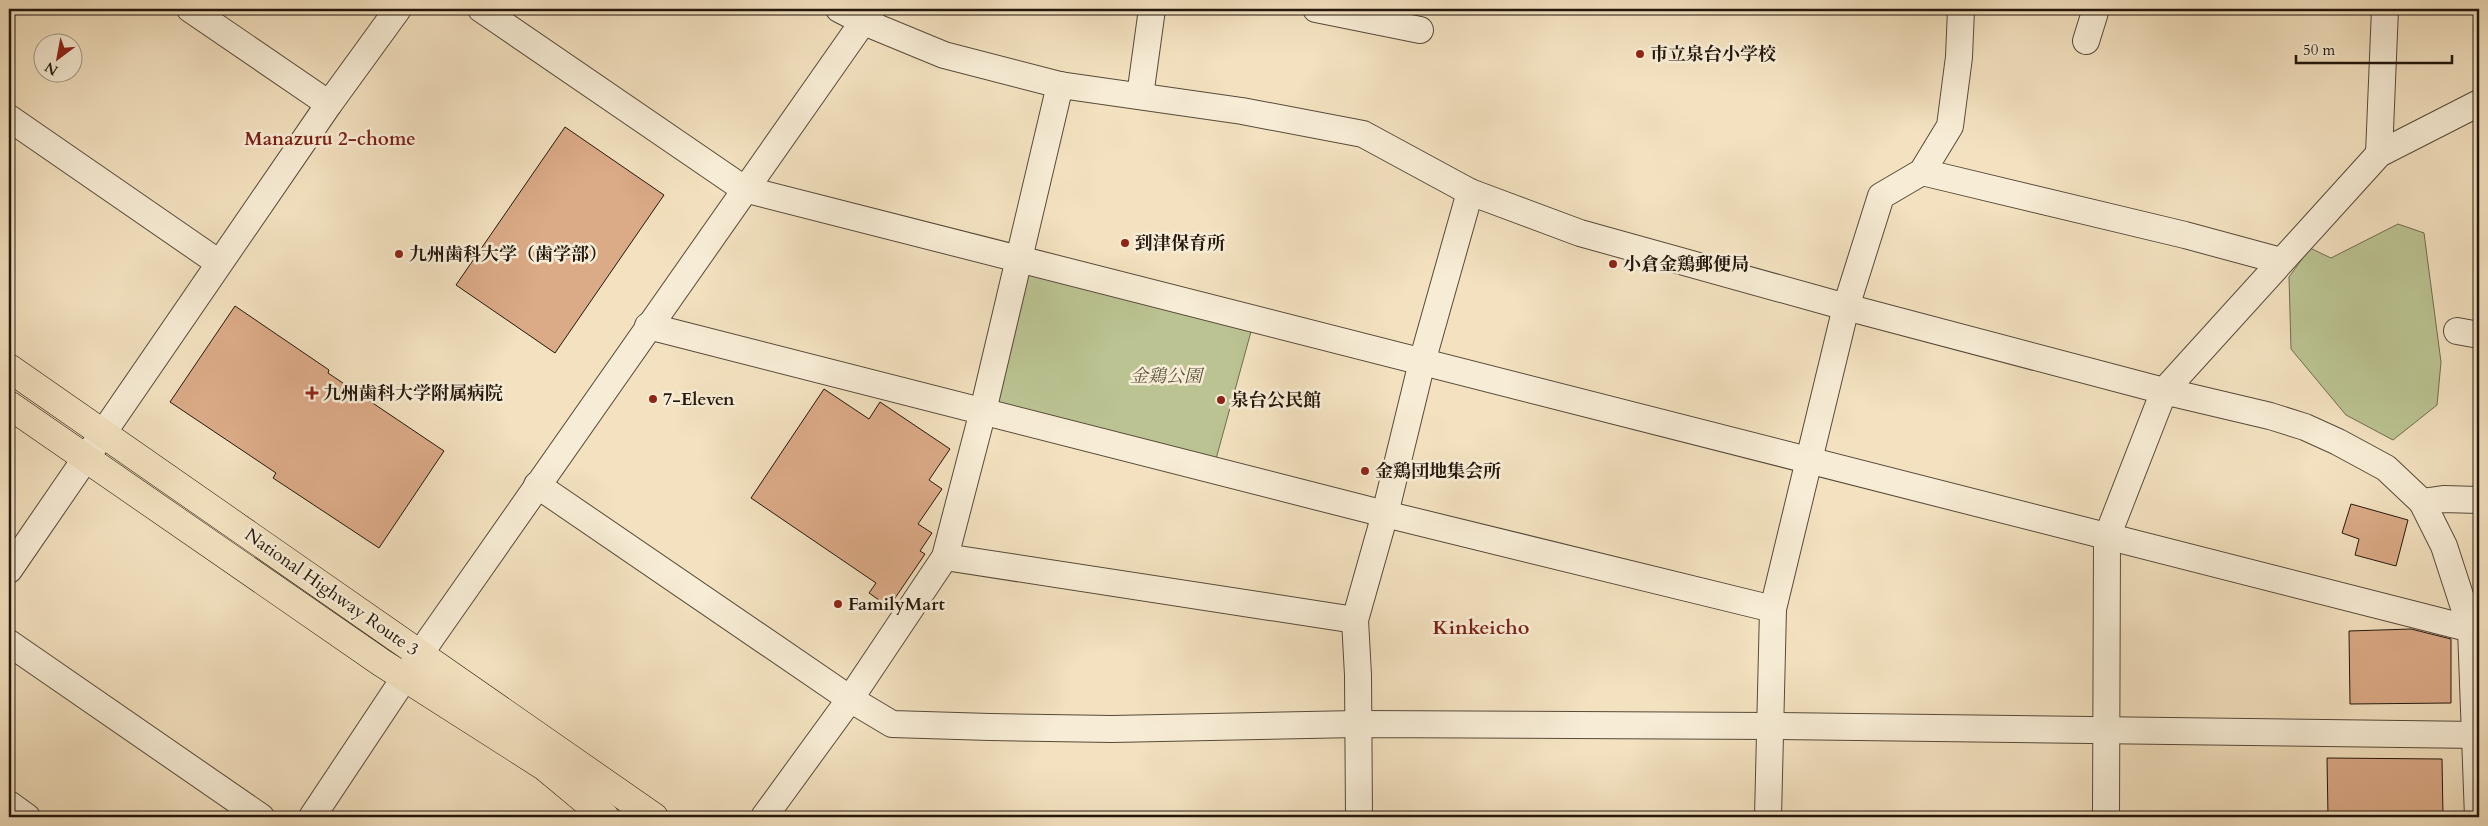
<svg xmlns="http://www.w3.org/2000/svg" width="2488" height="826" viewBox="0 0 2488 826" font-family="Cardo,'Noto Serif JP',serif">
	<rect width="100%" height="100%" fill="#f3e1bf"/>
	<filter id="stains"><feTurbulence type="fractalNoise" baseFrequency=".004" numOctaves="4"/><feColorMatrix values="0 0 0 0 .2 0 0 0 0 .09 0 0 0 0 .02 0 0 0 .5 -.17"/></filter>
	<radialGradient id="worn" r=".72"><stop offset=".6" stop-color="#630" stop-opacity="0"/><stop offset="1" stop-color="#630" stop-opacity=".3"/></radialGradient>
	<!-- green -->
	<g fill="#bbc392" stroke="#6f6d50">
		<path d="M2398 224 2424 233 2441 362 2437 405 2393 440 2346 415 2291 349 2289 277 2310 248 2331 258Z"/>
		<path d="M1027 273 1252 328 1216 459 995 402Z"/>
	</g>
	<!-- building -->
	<g fill="#dbaa87" stroke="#23170d">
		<path d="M565 127 664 195 555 353 456 285Z"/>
		<path d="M235 306 329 370 328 373 444 451 379 548 273 478 276 473 170 402Z"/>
		<path d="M824 389 869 419 880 402 950 449 929 480 942 489 918 524 932 533 920 551 925 554 889 607 869 593 876 583 751 498Z"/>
		<path d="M2351 504 2408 520 2396 566 2355 555 2359 539 2342 533Z"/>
		<path d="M2411 629 2451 639V703L2350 704 2349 631Z"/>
		<path d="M2327 758 2442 759 2443 817H2328Z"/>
	</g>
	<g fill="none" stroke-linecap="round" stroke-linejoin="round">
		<!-- minor casing -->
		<g stroke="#574a3a" stroke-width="28">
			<g id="minor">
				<path d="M190 9 329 104"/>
				<path d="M481 9 744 189 2471 629"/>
				<path d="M839 9 864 22 944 55 1060 85 1242 111 1363 134 1470 192 1580 233 1846 307 2164 391 2270 416 2305 427 2338 442 2386 468 2422 502 2444 546 2471 629 2478 817"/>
				<path d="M1316 9 1420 30"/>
				<path d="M2086 41 2096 9"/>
				<path d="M1140 96 1152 9"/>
				<path d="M9 118 219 263"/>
				<path d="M2379 154 2385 9"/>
				<path d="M1922 172 2185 235 2281 261"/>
				<path d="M648 326 1385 514 1773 609"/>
				<path d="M2457 331 2479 335"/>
				<path d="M537 485 850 699 892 724 990 727 1112 729 1357 724 1771 726 2479 735"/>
				<path d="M2422 502 2443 499 2479 500"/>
				<path d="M945 557 1355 620"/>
				<path d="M9 570 329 104 398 9"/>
				<path d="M9 643 261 817"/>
				<path d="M9 804 27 817"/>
				<path d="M312 817 431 638 872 9"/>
				<path d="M764 817 850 699 945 557 983 411 1060 85"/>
				<path d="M1359 817 1358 675 1355 620 1385 514 1422 362 1470 192"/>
				<path d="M1768 817 1773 609 1846 307 1881 196 1922 172 1950 126 1959 57 1961 9"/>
				<path d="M2106 817 2107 537 2164 391 2379 154 2479 103"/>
			</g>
		</g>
		<!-- highway casing -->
		<g stroke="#23170d" stroke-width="29">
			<g id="highway">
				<path d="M9 368 654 817"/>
				<path d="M9 405 382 663 545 767 605 817"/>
			</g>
		</g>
		<!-- minor -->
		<use href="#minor" stroke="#f7ecd5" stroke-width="26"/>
		<!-- highway -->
		<use href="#highway" stroke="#f3e1bf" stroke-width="28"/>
	</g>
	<!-- markers -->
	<g fill="#8f2418" stroke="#f7ecd5" stroke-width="2">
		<circle cx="1640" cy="54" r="5"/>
		<circle cx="1125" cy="243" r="5"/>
		<circle cx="399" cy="254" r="5"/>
		<circle cx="1613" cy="264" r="5"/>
		<path d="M309.5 385.5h5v5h5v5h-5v5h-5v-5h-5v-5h5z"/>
		<circle cx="653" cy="399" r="5"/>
		<circle cx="1221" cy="400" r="5"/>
		<circle cx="1365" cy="471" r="5"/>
		<circle cx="838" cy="604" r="5"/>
	</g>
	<g text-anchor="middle" stroke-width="5" stroke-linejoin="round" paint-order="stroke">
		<!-- poi labels -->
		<g font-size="18" font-weight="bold" fill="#23170d" stroke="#f7ecd5" text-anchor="start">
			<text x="1650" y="60">市立泉台小学校</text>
			<text x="1135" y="249">到津保育所</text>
			<text x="409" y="260">九州歯科大学（歯学部）</text>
			<text x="1623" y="270">小倉金鶏郵便局</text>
			<text x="323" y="399">九州歯科大学附属病院</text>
			<text x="663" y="405">7-Eleven</text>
			<text x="1231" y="406">泉台公民館</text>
			<text x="1375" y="477">金鶏団地集会所</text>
			<text x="848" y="610">FamilyMart</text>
		</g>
		<!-- park labels -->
		<g font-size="18" font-style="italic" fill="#58533c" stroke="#f7ecd5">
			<text x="1166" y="382">金鶏公園</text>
		</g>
		<!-- street labels -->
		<g font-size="18" fill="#23170d" stroke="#f7ecd5">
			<text transform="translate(332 592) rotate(35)" y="6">National Highway Route 3</text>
		</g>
		<!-- neighbourhood labels -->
		<g font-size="19" font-weight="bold" fill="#7a1f14" stroke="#f7ecd5">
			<text x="330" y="145">Manazuru 2-chome</text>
		</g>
		<!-- quarter labels -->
		<g font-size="20" font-weight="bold" fill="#7a1f14" stroke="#f7ecd5">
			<text x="1481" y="634">Kinkeicho</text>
		</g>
	</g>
	<!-- margin -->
	<rect width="2488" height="826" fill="none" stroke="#f3e1bf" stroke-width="30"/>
	<rect x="10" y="10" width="2468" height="806" fill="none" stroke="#23170d" stroke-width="2.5"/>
	<rect x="15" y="15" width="2458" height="796" fill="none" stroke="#23170d"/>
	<!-- north arrow -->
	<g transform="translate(58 58) rotate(212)"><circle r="24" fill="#f7ecd5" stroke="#a29785"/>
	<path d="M0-4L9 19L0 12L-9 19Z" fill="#8f2418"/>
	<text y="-8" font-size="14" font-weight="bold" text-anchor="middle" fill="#23170d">N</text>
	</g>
	<!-- scale -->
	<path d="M2296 55v8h156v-8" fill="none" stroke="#23170d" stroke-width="2.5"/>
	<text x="2303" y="55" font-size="15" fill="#23170d" stroke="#f7ecd5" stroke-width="4" paint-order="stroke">50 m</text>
	<rect width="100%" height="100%" filter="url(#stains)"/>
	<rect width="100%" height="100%" fill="url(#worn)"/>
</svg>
